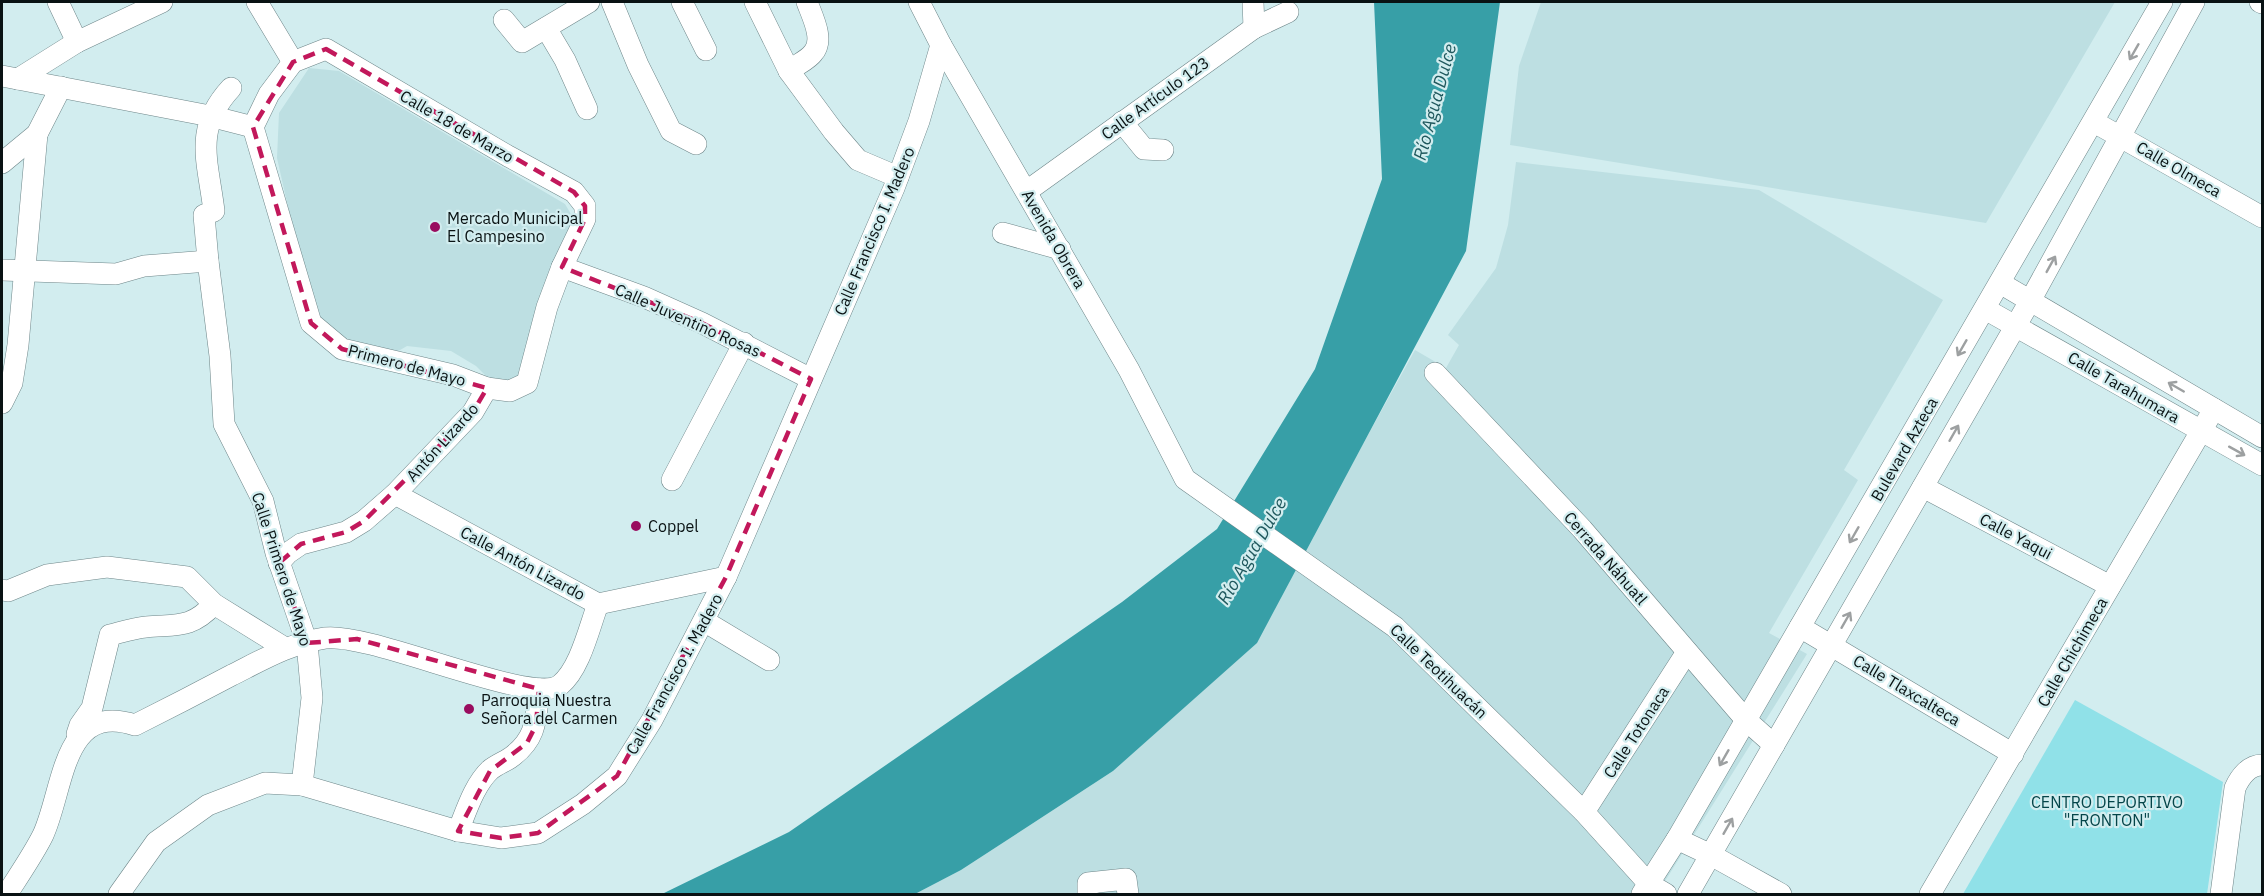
<svg xmlns="http://www.w3.org/2000/svg" width="2264" height="896" viewBox="0 0 2264 896" font-family="'IBM Plex Sans',sans-serif">
	<rect width="100%" height="100%" fill="#d2edef"/>
	<!-- built -->
	<g fill="#bddfe2">
		<path d="M1541 2H2115L1986 223 1510 145 1519 66Z"/>
		<path d="M309 68 339 71 565 204 578 226 535 379 496 386 476 366 451 351 407 346 388 357 328 333 316 311 293 229 277 158 279 113Z"/>
		<path d="M1516 162 1759 190 1943 300 1844 470 1858 480 1769 633 1807 654 1657 894H915L961 870 1113 771 1257 642 1327 509 1415 350 1446 368 1459 345 1448 335 1496 268 1508 225Z"/>
	</g>
	<!-- green -->
	<path fill="#90e1e8" d="M2075 700 2223 782 2207 894H1963Z"/>
	<!-- water -->
	<path fill="#379fa7" d="M1374 2H1500L1466 251 1257 643 1113 771 961 870 915 894H662L789 832 1122 602 1217 529 1315 369 1382 179Z"/>
	<g fill="none" stroke-linecap="round" stroke-linejoin="round">
		<!-- minor casing -->
		<g stroke="#6e8689" stroke-width="22">
			<g id="minor">
				<path d="M58 2 77 42"/>
				<path d="M257 2 293 62"/>
				<path d="M612 2 638 65 671 131 696 144"/>
				<path d="M682 2 706 50"/>
				<path d="M755 2 789 71 834 132 858 160 898 177"/>
				<path d="M919 2 941 45 1129 370 1185 479 1395 627 1584 812 1649 884 1666 894"/>
				<path d="M1253 2 1254 28"/>
				<path d="M2260 2 2262 3"/>
				<path d="M504 20 522 42 589 2"/>
				<path d="M546 28 565 60 587 109"/>
				<path d="M326 49 508 156 574 192 585 206V219L562 267 547 307 527 383 510 391 487 388 453 375 342 349 311 323 253 127 269 94 293 62Z"/>
				<path d="M789 71C796 65 808 60 813 53 825 40 812 16 807 2"/>
				<path d="M2 76 210 116 253 127"/>
				<path d="M18 79 77 42 162 2"/>
				<path d="M231 88C193 129 208 161 214 211L204 215 208 261 220 356 224 424 263 501 276 553 307 643 312 698 302 785"/>
				<path d="M1122 122 1144 149 1163 150"/>
				<path d="M2094 122 2262 217"/>
				<path d="M2 163 37 134 61 87"/>
				<path d="M1027 191 1254 28 1288 12"/>
				<path d="M1003 233 1060 249"/>
				<path d="M562 267 644 297 702 323 811 379"/>
				<path d="M2 270 116 274 144 266 208 261"/>
				<path d="M2000 283 2262 437"/>
				<path d="M1985 309 2262 465"/>
				<path d="M1435 373 1582 529 1746 720 1774 745"/>
				<path d="M2 403 12 383 18 345 37 134"/>
				<path d="M672 480 744 343"/>
				<path d="M1923 487 2110 586"/>
				<path d="M395 494 598 604 726 577"/>
				<path d="M279 563 288 553 301 544 346 532 364 521 395 494 473 412 487 388"/>
				<path d="M2 590 8 591 47 575 107 567 187 577 214 604 285 648"/>
				<path d="M704 621 769 660"/>
				<path d="M1800 627 2013 754"/>
				<path d="M77 734 80 725 92 708 110 635C122 632 134 628 146 627 177 624 191 629 214 604"/>
				<path d="M1584 812 1687 652"/>
				<path d="M458 831C466 812 474 785 490 770 496 765 504 762 510 758 537 739 536 719 539 689"/>
				<path d="M1677 839 1711 855 1781 894"/>
				<path d="M7 894C19 875 33 855 43 835 64 790 62 701 135 725 167 709 200 692 232 675 262 660 291 643 325 638 371 632 532 706 560 685 580 669 589 628 598 604"/>
				<path d="M119 894 156 842 208 805 265 783 302 785 458 831 501 838 538 833 583 804 617 776 652 720 726 577 894 188 919 121 941 45"/>
				<path d="M1088 894V883L1126 879 1128 894"/>
				<path d="M1642 894 1677 839 2162 2"/>
				<path d="M1688 894 2030 301 2194 2"/>
				<path d="M1930 894 2214 409"/>
				<path d="M2221 894 2235 788C2240 777 2249 765 2262 765"/>
			</g>
		</g>
		<!-- minor -->
		<use href="#minor" stroke="#fff" stroke-width="21"/>
	</g>
	<!-- one-way arrows -->
	<defs><path id="oneway-shaft" d="M-6 0H5M1.5-3L5.5 0L1.5 3" fill="none" stroke-width="1.6" stroke-linecap="round" stroke-linejoin="round" transform="scale(1.5)"/></defs>
	<g stroke="#9da0a1">
		<use href="#oneway-shaft" transform="translate(2134 52) rotate(120)"/>
		<use href="#oneway-shaft" transform="translate(2051 264) rotate(-61)"/>
		<use href="#oneway-shaft" transform="translate(1962 348) rotate(120)"/>
		<use href="#oneway-shaft" transform="translate(2176 387) rotate(-150)"/>
		<use href="#oneway-shaft" transform="translate(1954 433) rotate(-60)"/>
		<use href="#oneway-shaft" transform="translate(2237 451) rotate(29)"/>
		<use href="#oneway-shaft" transform="translate(1854 535) rotate(120)"/>
		<use href="#oneway-shaft" transform="translate(1846 620) rotate(-60)"/>
		<use href="#oneway-shaft" transform="translate(1724 758) rotate(120)"/>
		<use href="#oneway-shaft" transform="translate(1728 826) rotate(-60)"/>
	</g>
	<!-- marked area -->
	<path fill="none" stroke="#c2185b" stroke-width="4.5" stroke-dasharray="12 8" stroke-linejoin="round" d="M326 49 574 192 585 206V219L562 267 702 323 811 379 726 577 617 776 538 833 501 838 458 831 490 771 527 743 536 725 539 689 357 639 307 643 279 563 301 544 346 532 364 521 473 412 487 388 342 349 311 323 253 127 293 62Z"/>
	<!-- markers -->
	<g fill="#990d5f" stroke="#d2edef" stroke-width="2">
		<circle cx="435" cy="227" r="6"/>
		<circle cx="636" cy="526" r="6"/>
		<circle cx="469" cy="709" r="6"/>
	</g>
	<g text-anchor="middle" stroke-width="4.5" stroke-linejoin="round" paint-order="stroke">
		<!-- street labels -->
		<g font-size="16" fill="#091213" stroke="#d2edef">
			<text transform="translate(1155 98) rotate(-36)" y="6">Calle Artículo 123</text>
			<text transform="translate(457 126) rotate(30)" y="6">Calle 18 de Marzo</text>
			<text transform="translate(2179 169) rotate(30)" y="6">Calle Olmeca</text>
			<text transform="translate(874 231) rotate(-67)" y="6">Calle Francisco I. Madero</text>
			<text transform="translate(1054 239) rotate(60)" y="6">Avenida Obrera</text>
			<text transform="translate(688 320) rotate(24)" y="6">Calle Juventino Rosas</text>
			<text transform="translate(407 365) rotate(15)" y="6">Primero de Mayo</text>
			<text transform="translate(2124 387) rotate(30)" y="6">Calle Tarahumara</text>
			<text transform="translate(442 442) rotate(-48)" y="6">Antón Lizardo</text>
			<text transform="translate(1904 449) rotate(-60)" y="6">Bulevard Azteca</text>
			<text transform="translate(2016 536) rotate(28)" y="6">Calle Yaqui</text>
			<text transform="translate(1606 558) rotate(49)" y="6">Cerrada Náhuatl</text>
			<text transform="translate(523 563) rotate(28)" y="6">Calle Antón Lizardo</text>
			<text transform="translate(282 569) rotate(72)" y="6">Calle Primero de Mayo</text>
			<text transform="translate(2072 652) rotate(-60)" y="6">Calle Chichimeca</text>
			<text transform="translate(1439 671) rotate(44)" y="6">Calle Teotihuacán</text>
			<text transform="translate(674 674) rotate(-61)" y="6">Calle Francisco I. Madero</text>
			<text transform="translate(1907 690) rotate(31)" y="6">Calle Tlaxcalteca</text>
			<text transform="translate(1636 732) rotate(-57)" y="6">Calle Totonaca</text>
		</g>
		<!-- poi labels -->
		<g font-size="16" fill="#091213" stroke="#d2edef" text-anchor="start">
			<text x="447" y="224">Mercado Municipal<tspan x="447" dy="18">El Campesino</tspan></text>
			<text x="648" y="532">Coppel</text>
			<text x="481" y="706">Parroquia Nuestra<tspan x="481" dy="18">Señora del Carmen</tspan></text>
		</g>
		<!-- park labels -->
		<g font-size="16" fill="#044549" stroke="#d2edef">
			<text x="2107" y="808">CENTRO DEPORTIVO<tspan x="2107" dy="18">"FRONTON"</tspan></text>
		</g>
		<!-- water labels -->
		<g font-size="18" font-style="italic" fill="#1f585d" stroke="#d2edef">
			<text transform="translate(1435 102) rotate(-75)" y="6">Río Agua Dulce</text>
			<text transform="translate(1252 551) rotate(-60)" y="6">Río Agua Dulce</text>
		</g>
	</g>
	<!-- border -->
	<rect width="2264" height="896" fill="none" stroke="#091213" stroke-width="6"/>
</svg>
